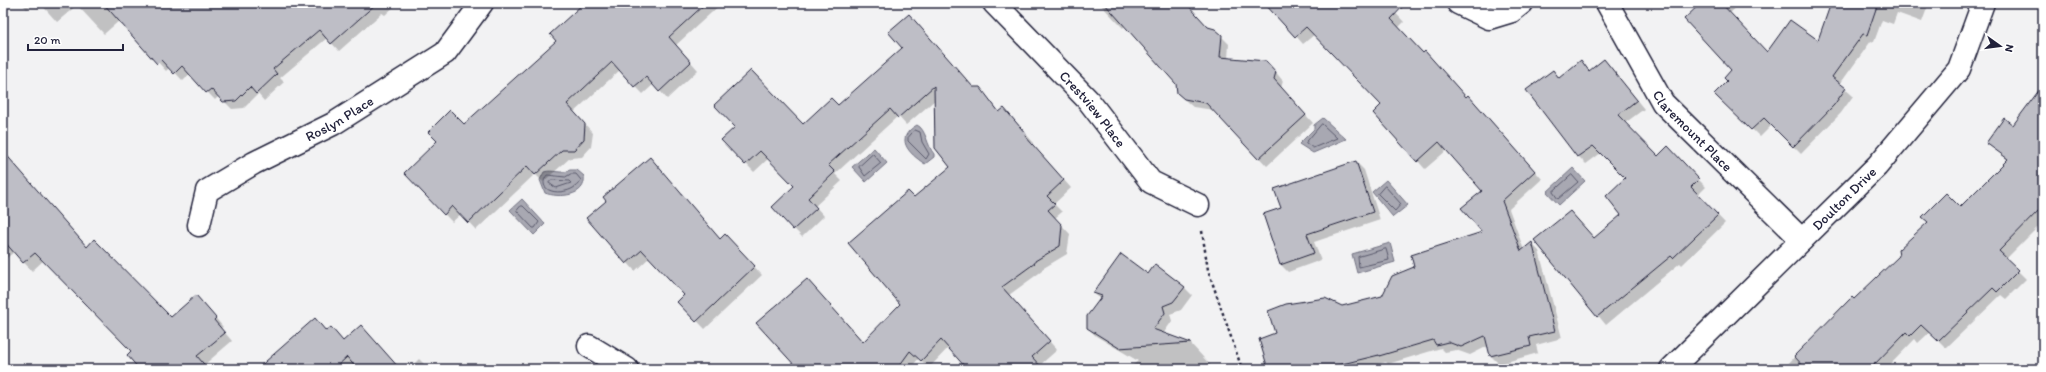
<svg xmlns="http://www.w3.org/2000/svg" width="2046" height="372" viewBox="0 0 2046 372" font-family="Itim,sans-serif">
	<rect width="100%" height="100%" fill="#f2f2f3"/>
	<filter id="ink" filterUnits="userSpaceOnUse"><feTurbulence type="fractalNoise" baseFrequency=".025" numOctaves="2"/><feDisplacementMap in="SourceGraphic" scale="8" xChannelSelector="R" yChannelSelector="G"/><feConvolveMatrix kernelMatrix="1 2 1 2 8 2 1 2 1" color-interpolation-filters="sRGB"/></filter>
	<g filter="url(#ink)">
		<!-- water -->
		<g fill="#a8a8b2" stroke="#727282">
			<path d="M1323 118 1346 139 1313 153 1299 144 1314 129V125Z"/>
			<path d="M917 125C926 129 927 146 934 154V157L925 164C908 153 894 138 917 125Z"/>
			<path d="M874 148 887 163 866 182 852 167Z"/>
			<path d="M1573 168 1585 181 1559 205 1547 192Z"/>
			<path d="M570 170H577L584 176C587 197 558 198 545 193L540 180 544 172C553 169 561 175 570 170Z"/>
			<path d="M1386 180 1408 205 1393 217 1372 192Z"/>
			<path d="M522 199 545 224 534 235 510 210Z"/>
			<path d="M1390 243 1395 262 1357 273 1352 254Z"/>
		</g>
		<!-- shadow -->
		<g fill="#0003">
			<path d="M21 3H34L27 9Z"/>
			<path d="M40 3H398L385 15 382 13 339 51 327 38 280 78 284 82 264 101 258 94 244 108 232 109 219 96 215 100 190 74 183 81 170 67 166 71 120 20 104 34 77 5 57 22Z"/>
			<path d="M586 3H722L676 45 698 70 667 99 654 84 643 94 620 70 574 112 593 133 591 147 582 157 570 158 543 182 535 174 476 230 461 214 452 222 405 173 464 125 558 41Z"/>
			<path d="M1099 3H1170L1221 36 1229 44 1228 59 1274 70 1283 81 1281 88 1313 123 1267 166 1214 110 1193 107 1186 101 1178 92 1177 84 1125 25 1123 28Z"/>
			<path d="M1282 3H1386L1404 22 1399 27 1466 98 1468 96 1476 104 1542 179 1509 209 1524 250 1532 244 1539 251 1562 338 1536 345 1538 353 1499 364 1491 356 1488 346 1470 355 1456 350 1445 352 1441 348 1388 364 1386 362 1360 369H1268L1342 307 1383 297 1415 267 1484 232 1483 191 1447 150 1425 169 1418 161 1383 105 1315 34 1303 44 1296 36Z"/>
			<path d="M1702 3H1741L1730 13 1767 53 1818 42 1832 3H1929L1922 22 1897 13 1893 24 1882 20 1874 42 1871 41 1840 84 1853 96 1841 113 1801 154 1772 125 1760 137 1716 94 1728 81 1732 70Z"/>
			<path d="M903 48 974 88H979L1000 113 1004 109 1033 142 1032 144 1071 188 1054 204 1062 212 1055 218 1070 234 1067 254 1042 269V271L1009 295 1057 350 1040 365 1043 369H968L949 347 929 368 919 358 910 369H799L814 288 864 343 901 304 914 198 951 167 935 100 906 125 898 116 835 174 842 181 815 206 824 216 802 237 773 207 795 186 769 158 754 172 723 140 803 125 838 106Z"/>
			<path d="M1604 60 1644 109 1625 123 1658 157 1675 156 1706 187 1698 195 1725 223 1682 265 1680 263 1606 325 1536 240 1594 238 1622 215 1626 178 1601 153 1586 164 1578 156 1553 71 1560 78 1581 62 1590 71Z"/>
			<path d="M2043 87V222L2006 259 2026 279 2006 299 2001 295 1946 348 1930 332 1918 343 1915 339 1886 369H1783L1852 298 1854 300 1960 208 2008 160 1988 142 2013 127Z"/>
			<path d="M3 152 88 248 171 318 196 297 204 304 223 327 221 328 232 341 204 365 208 369H140L133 351 44 260 32 271 14 252 3 261Z"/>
			<path d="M1356 162 1364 170 1380 220 1314 242 1321 260 1288 272 1280 264 1282 209Z"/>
			<path d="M588 218 733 244 762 275 705 329 679 302 686 295 650 257 635 271Z"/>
			<path d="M1148 276 1184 287 1192 295 1181 310 1170 314 1172 321 1163 334 1191 344 1214 369H1128L1138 361 1096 336 1088 328 1100 299 1094 293Z"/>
			<path d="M327 332 344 342 399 369H259Z"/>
			<path d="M419 359 429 369H409Z"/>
		</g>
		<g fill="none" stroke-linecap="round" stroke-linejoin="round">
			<!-- shore -->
			<g stroke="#58586b" stroke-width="1">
				<path d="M1322 124 1337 138 1313 148 1306 143Z"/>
				<path d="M915 130 920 132 922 142 929 154 926 159 908 141V138Z"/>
				<path d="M873 154 881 163 865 176 859 167Z"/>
				<path d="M571 174H576L581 180C572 198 533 195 547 175L565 177Z"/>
				<path d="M1572 175 1578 182 1558 199 1553 192Z"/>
				<path d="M552 180 569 181 571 183 556 188 549 183Z"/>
				<path d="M1385 186 1401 204 1395 211 1378 194Z"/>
				<path d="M521 206H523L539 222 535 228H533L517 211Z"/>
				<path d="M1386 249 1389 260 1359 267 1358 257Z"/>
			</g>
		</g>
		<!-- building -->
		<g fill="#bebec6" stroke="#22223b">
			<path d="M103 3H377L331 44 319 30 273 69 277 74 256 94 250 87 236 101 223 102 211 89 206 93 182 66 174 74 161 60 157 64Z"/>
			<path d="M584 3H706L669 37 691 62 659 92 646 77 634 87 612 62 567 104 585 124 584 139 574 150H562L535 175 527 166 468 223 452 206 444 215 404 173 437 141 428 132 450 110 464 124 556 41 550 34Z"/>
			<path d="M1104 3H1186L1208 27 1215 29 1222 35 1220 57 1266 61 1276 72 1274 79 1306 115 1258 159 1206 103 1184 99 1177 93 1176 84Z"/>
			<path d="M1264 3H1406L1391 19 1423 53 1425 51 1466 97 1468 95 1535 171 1502 201 1521 251 1532 242 1555 331 1529 337 1531 346 1490 356 1485 336 1461 347 1448 342 1436 345 1433 340 1379 356V355L1322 369H1268L1259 339 1275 333 1268 311 1286 304 1325 298 1342 306 1382 296 1392 276 1414 267 1411 255 1482 232 1461 208 1482 191 1439 142 1417 162 1373 113 1381 105 1306 27 1295 37Z"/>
			<path d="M1701 3H1721L1767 52 1790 20 1818 40 1831 3H1878L1867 35 1863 34 1832 77 1846 88 1834 105 1793 147 1764 118 1751 130 1714 94 1727 81 1724 78 1731 70 1684 19Z"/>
			<path d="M909 14 973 87H980L999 112 1004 108 1026 134 1025 136 1064 180 1047 196 1055 204 1048 210 1062 225 1060 246 1035 261V263L1002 287 1050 341 1032 357 1043 369H967L941 340 921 361 910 351 897 369H798L756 323 807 279 863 342 900 304 848 243 908 191 914 197 950 167 935 148 934 86 898 118 890 109 828 165 835 172 808 198 817 208 793 230 772 207 794 186 760 151 745 165 721 140 735 127 714 105 751 70 803 124 831 98 838 105 902 48 888 32Z"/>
			<path d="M1604 59 1637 100 1618 115 1658 156 1668 146 1699 179 1691 187 1718 215 1673 258 1671 256 1597 317 1534 240 1570 211 1594 238 1621 215 1606 196 1625 178 1593 146 1577 157 1526 90 1553 70 1559 78 1581 60 1589 71Z"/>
			<path d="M2043 85V206L1999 251 2019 270 1997 292 1993 288 1938 341 1921 325 1910 336 1906 332 1870 369H1806L1794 356 1852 297 1854 299 1899 256 1898 250 1928 222 1922 217 1946 193 1960 207 2008 159 1986 143 2004 118 2013 125Z"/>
			<path d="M3 151 87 247 94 239 171 317 196 295 216 318 214 320 225 333 197 356 208 369H139L127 355 131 351 35 253 23 263 3 240Z"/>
			<path d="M650 157 720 239 725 234 755 266 696 322 677 302 684 295 642 250 626 264 586 218 606 201 603 197Z"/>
			<path d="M1356 161 1373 212 1307 234 1314 253 1280 265 1263 214 1281 208 1274 189Z"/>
			<path d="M1121 254 1148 274 1155 264 1185 287 1173 302 1163 306 1165 313 1153 329 1191 343 1119 348 1087 328V316L1102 296 1093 293Z"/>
			<path d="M315 318 326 331 331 327 343 341 361 325 400 369H357L347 357 334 369H257Z"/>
		</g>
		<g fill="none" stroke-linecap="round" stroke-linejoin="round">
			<!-- minor casing -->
			<g stroke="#22223b" stroke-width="25">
				<g id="minor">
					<path id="s1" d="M994 3 1088 100 1151 182 1198 205"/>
					<path d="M1458 3 1489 18 1512 11 1522 3"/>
					<path id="s2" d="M1607 3 1663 103 1802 240"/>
					<path id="s3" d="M199 225 207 191 254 163 333 124 445 53 482 3"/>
					<path d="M589 346 627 369"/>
					<path id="s4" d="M1671 369 1877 166 1959 69 1983 3"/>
				</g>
			</g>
			<!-- path -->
			<path stroke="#22223b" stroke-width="2.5" stroke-dasharray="3 3" stroke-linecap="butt" d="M1202 231 1208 270 1242 369"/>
			<!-- minor -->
			<use href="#minor" stroke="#fff" stroke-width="22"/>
		</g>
	</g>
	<g text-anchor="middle" stroke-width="4" stroke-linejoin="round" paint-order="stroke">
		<!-- street labels -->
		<g font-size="14" fill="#22223b" stroke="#fff">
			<text dy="5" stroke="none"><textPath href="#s1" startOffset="145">Crestview Place</textPath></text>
			<text dy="5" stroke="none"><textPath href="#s3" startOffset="186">Roslyn Place</textPath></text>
			<text dy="5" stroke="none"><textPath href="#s2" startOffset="155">Claremount Place</textPath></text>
			<text dy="5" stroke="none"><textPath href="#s4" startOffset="243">Doulton Drive</textPath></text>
		</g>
	</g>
	<!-- margin -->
	<rect width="2046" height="372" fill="none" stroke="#fff" stroke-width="16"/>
	<rect x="8" y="8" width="2030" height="356" fill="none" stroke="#22223b" stroke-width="1.5" filter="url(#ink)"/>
	<!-- north arrow -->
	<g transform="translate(2000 46) rotate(104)" stroke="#ffffff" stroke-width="3" paint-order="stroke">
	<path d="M0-3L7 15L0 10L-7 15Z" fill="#22223b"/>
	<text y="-6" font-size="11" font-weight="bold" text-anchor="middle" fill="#22223b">N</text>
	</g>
	<!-- scale -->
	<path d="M28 44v6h95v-6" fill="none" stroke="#22223b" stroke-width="2"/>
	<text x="34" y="44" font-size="12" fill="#22223b" stroke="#ffffff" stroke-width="3" paint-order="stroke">20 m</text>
</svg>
